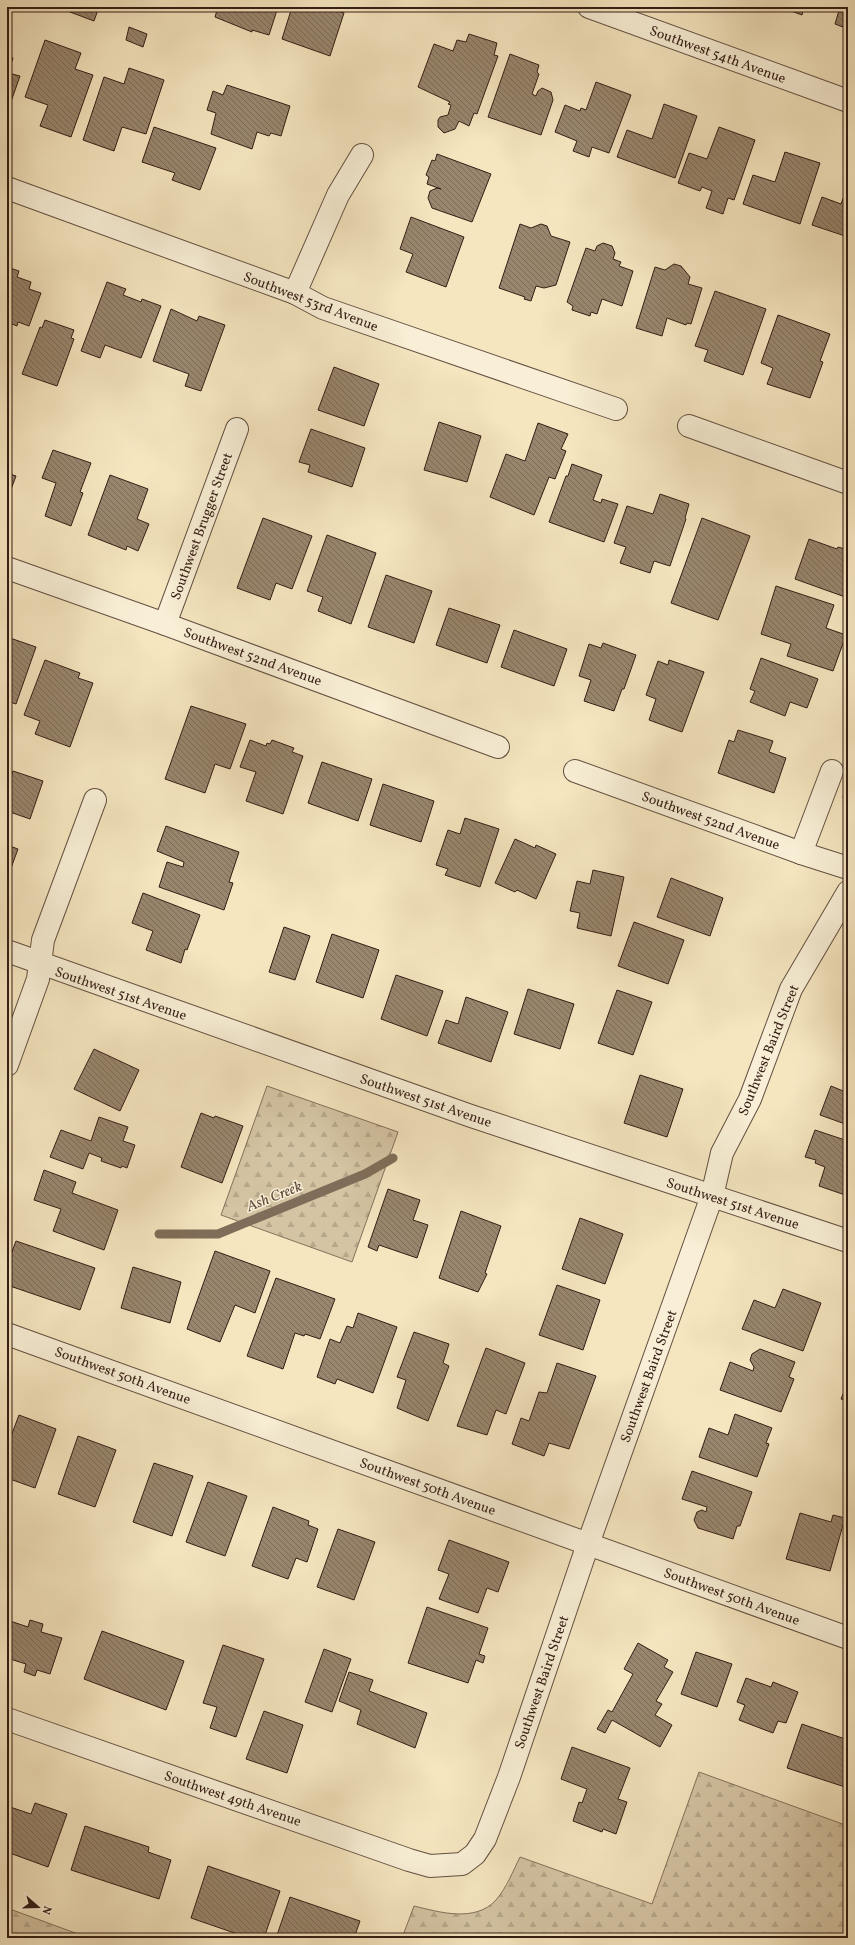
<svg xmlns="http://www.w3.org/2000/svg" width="855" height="1945" viewBox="0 0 855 1945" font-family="Vollkorn,serif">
	<defs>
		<pattern id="forest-firs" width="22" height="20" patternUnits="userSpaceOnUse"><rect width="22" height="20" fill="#d4c4a3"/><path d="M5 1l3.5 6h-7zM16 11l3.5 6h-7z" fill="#b7a88b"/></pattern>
		<pattern id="building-back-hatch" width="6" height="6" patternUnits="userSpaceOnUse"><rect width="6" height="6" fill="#98866e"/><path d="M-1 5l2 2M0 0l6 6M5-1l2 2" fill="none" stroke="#7d6d59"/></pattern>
	</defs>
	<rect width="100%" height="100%" fill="#f5e6c0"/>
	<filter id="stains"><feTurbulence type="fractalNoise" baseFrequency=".005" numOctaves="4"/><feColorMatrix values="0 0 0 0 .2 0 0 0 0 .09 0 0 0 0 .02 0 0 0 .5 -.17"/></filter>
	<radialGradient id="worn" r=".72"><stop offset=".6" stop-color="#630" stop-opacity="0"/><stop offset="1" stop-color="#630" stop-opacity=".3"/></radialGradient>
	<!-- forest -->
	<g fill="url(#forest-firs)" stroke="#84705c">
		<path d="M267 1086 398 1132 352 1262 221 1215Z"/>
		<path d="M699 1772 848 1826V1938H402L414 1906C439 1912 475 1923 496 1900 507 1887 513 1871 520 1857L652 1904Z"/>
		<path d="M7 1908 89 1938H7Z"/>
	</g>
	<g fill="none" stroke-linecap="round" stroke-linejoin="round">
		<!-- stream -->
		<g stroke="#806d59" stroke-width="9">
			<path d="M847 797H848"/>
			<path d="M159 1234H218L365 1174 393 1158"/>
		</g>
	</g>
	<!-- building -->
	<g fill="url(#building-back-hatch)" stroke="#341d15">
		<path d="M62 7H99L94 21 62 9Z"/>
		<path d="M218 7H278L269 35 252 30V32L215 17Z"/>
		<path d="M292 7H326L344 13 330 56 282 39Z"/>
		<path d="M780 7H804L802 15Z"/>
		<path d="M840 7H848V29L835 24Z"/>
		<path d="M129 27 147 34 143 47 126 40Z"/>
		<path d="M469 34 497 43 494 55 498 56 477 114 474 113 469 126 459 121 455 129 444 133 438 127V120L440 117 448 115 451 105 448 104 450 102 418 87 434 44 453 51 457 40 466 42Z"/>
		<path d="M45 40 81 53 75 69 93 75 71 137 40 126 48 105 25 97Z"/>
		<path d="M510 54 539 65 537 72 539 74 532 94 536 96 538 91 542 88 551 92 553 100 541 135 488 117Z"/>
		<path d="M7 56 13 58 8 73 20 76 7 113Z"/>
		<path d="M129 68 164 80 146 134 122 127 114 151 83 140 104 77 124 84Z"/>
		<path d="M596 82 631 95 609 153 592 147 589 157 573 151 577 141 555 132 565 105 580 111 581 108 586 110Z"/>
		<path d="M227 85 290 106 281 136 271 133 269 136 257 132 252 149 211 134 216 113 207 110 213 91 223 95Z"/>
		<path d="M664 104 697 116 675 178 617 157 627 130 652 139Z"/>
		<path d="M154 127 216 148 200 190 172 180 175 173 142 162Z"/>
		<path d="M719 127 755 140 734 200 728 198 723 214 706 208 712 191 702 187 700 191 678 183 689 153 707 159Z"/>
		<path d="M785 152 820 163 800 224 743 204 753 175 775 182Z"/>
		<path d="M437 154 491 174 472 222 432 208 428 198 430 191 437 188 441 189 427 184 429 177 426 175 432 160 435 161Z"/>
		<path d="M848 185V237L812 225 822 197 841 204Z"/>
		<path d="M411 217 464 237 446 287 406 272 413 254 400 249Z"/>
		<path d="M520 224 531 228 541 224 547 226 551 236 570 242 556 285 544 288 536 286 531 301 524 299 525 297 499 288Z"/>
		<path d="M603 243 612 246 615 253 613 259 621 262 619 266 633 271 622 306 602 299 597 314 591 312 590 316 572 310 573 306 567 302 586 248 595 251 597 246Z"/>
		<path d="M674 264 681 266 690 277 688 284 702 288 691 324 687 323 686 325 667 318 662 336 636 328 655 267 665 270Z"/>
		<path d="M7 267 19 271 17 277 31 282 29 289 41 293 29 326 18 322 17 326 7 322Z"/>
		<path d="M107 282 126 289 123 295 141 302 142 299 161 306 141 358 105 345 100 358 81 351Z"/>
		<path d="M715 291 766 309 743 375 704 361 708 350 695 346Z"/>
		<path d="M171 309 197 321 199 316 225 325 201 391 185 386 189 374 153 361Z"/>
		<path d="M778 315 830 334 820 361 823 362 810 398 767 384 773 368 761 363Z"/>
		<path d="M45 320 74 330 71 338 74 339 57 386 22 374 40 327 42 328Z"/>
		<path d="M334 367 379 384 364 426 318 410Z"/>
		<path d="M439 422 481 436 467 482 424 470Z"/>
		<path d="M538 423 568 434 561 449 566 451 555 479 549 477 534 515 490 497 506 454 525 461Z"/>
		<path d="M311 429 365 448 352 487 308 472 310 465 299 462Z"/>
		<path d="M53 450 91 463 80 492 83 493 71 526 45 516 56 483 42 478Z"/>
		<path d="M572 464 602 475 593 500 601 503 602 499 618 504 604 542 549 522 566 476H568Z"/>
		<path d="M7 473 16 476 7 500Z"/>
		<path d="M110 475 148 489 137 519 149 524 138 551 127 546 126 550 88 535Z"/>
		<path d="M660 494 689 504 685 518 686 519 670 566 654 561 650 573 620 563 626 547 614 543 627 506 653 514Z"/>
		<path d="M263 518 312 536 292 589 276 583 270 600 237 588Z"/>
		<path d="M702 518 750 536 718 620 671 603Z"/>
		<path d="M327 535 376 553 351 624 318 611 323 597 307 591Z"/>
		<path d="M809 539 837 549 838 547 848 550V598L795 579Z"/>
		<path d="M386 575 432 591 414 643 368 627Z"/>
		<path d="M776 586 834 605 826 628 846 635 833 671 787 656 791 644 761 634Z"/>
		<path d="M449 608 500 625 487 663 436 645Z"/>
		<path d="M514 630 567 649 554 686 501 667Z"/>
		<path d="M10 638 36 647 16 704 7 701V647Z"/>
		<path d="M603 643 636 655 624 689H622L614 711 584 701 591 680 579 676 589 644 601 648Z"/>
		<path d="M761 658 818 679 807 708 790 702 785 716 750 702 755 691 750 689Z"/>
		<path d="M45 660 80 673 78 678 93 683 70 747 35 734 40 721 24 715Z"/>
		<path d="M669 660 704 672 682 732 649 720 656 699 646 695 658 661 668 665Z"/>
		<path d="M191 706 246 724 230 769 215 764 205 793 165 779Z"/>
		<path d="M738 730 773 741 769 752 786 758 774 793 718 773 729 740 734 742Z"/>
		<path d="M250 740 266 746 267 743 270 744 272 740 294 748 292 752 303 756 283 814 246 801 256 772 240 767Z"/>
		<path d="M322 762 372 779 358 821 308 803Z"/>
		<path d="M13 771 43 781 30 819 7 811V785L8 786Z"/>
		<path d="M383 784 434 801 421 842 370 825Z"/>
		<path d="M465 818 499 829 480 887 445 875 448 869 436 865 448 830 460 834Z"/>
		<path d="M166 826 239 852 229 882 233 883 224 910 159 887 167 862 183 867 184 862 157 851Z"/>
		<path d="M515 839 535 848 536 845 556 854 536 899 517 890 515 892 495 883Z"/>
		<path d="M7 845 18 849 7 879Z"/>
		<path d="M593 870 624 877 611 936 577 928 580 913 570 911 577 881 590 884Z"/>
		<path d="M671 878 723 898 710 936 657 917Z"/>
		<path d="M143 893 200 915 187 950 185 949 181 963 146 950 153 931 132 923Z"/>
		<path d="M634 922 684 940 668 984 618 966Z"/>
		<path d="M284 927 310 936 295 980 269 972Z"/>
		<path d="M332 934 379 950 363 998 316 982Z"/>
		<path d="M396 975 443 991 427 1036 381 1019Z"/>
		<path d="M528 989 574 1004 560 1049 514 1034Z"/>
		<path d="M617 990 652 1002 633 1055 598 1043Z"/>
		<path d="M466 997 508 1012 491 1062 438 1043 446 1020 458 1024Z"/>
		<path d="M848 1035V1051L843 1050Z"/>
		<path d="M94 1049 139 1070 120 1111 74 1089Z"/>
		<path d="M640 1075 683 1089 667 1137 624 1123Z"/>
		<path d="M831 1086 848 1093V1125L820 1115Z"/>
		<path d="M201 1113 214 1118 215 1116 243 1126 222 1183 181 1167Z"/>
		<path d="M99 1117 128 1127 123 1141 135 1145 127 1168 122 1166 121 1168 101 1161 102 1158 89 1153 83 1169 50 1157 61 1130 91 1141Z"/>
		<path d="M815 1130 848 1141V1196L819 1186 825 1167 815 1163 816 1160 805 1157Z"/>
		<path d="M44 1170 76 1182 72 1193 118 1210 104 1250 53 1231 61 1209 34 1200Z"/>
		<path d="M388 1189 420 1200 413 1220 428 1225 417 1258 379 1245 377 1251 368 1247Z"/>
		<path d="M461 1211 501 1226 485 1273 487 1274 478 1292 439 1278Z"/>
		<path d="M580 1218 623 1234 605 1284 562 1269Z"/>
		<path d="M16 1241 95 1268 80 1310 7 1285V1265Z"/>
		<path d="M215 1251 270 1271 255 1313 235 1305 220 1342 187 1329Z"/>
		<path d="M133 1267 181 1282 170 1323 121 1308Z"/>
		<path d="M276 1278 335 1299 320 1339 305 1334 304 1336 295 1333 283 1369 247 1356Z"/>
		<path d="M557 1285 600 1300 583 1350 539 1335Z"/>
		<path d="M783 1289 821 1303 803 1351 742 1329 754 1300 775 1308Z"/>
		<path d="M358 1313 397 1327 373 1393 337 1379 335 1384 317 1377 330 1339 340 1343 347 1326 353 1328Z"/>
		<path d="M414 1332 449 1344 443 1363 449 1366 428 1421 397 1408 406 1380 397 1377Z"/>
		<path d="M486 1348 525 1363 506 1414 496 1410 487 1435 457 1426Z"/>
		<path d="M760 1349 795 1362 789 1377 794 1379 781 1412 720 1390 730 1362 753 1371 754 1367 750 1360 752 1354Z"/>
		<path d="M557 1363 596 1376 569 1449 549 1443 544 1456 512 1444 521 1418 529 1421 539 1392 547 1393Z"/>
		<path d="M848 1382V1401L841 1399Z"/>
		<path d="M735 1414 772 1428 766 1443 769 1444 757 1477 699 1457 709 1428 728 1435Z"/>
		<path d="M19 1415 56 1429 35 1488 7 1478V1447Z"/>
		<path d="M78 1436 116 1450 95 1507 58 1494Z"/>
		<path d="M154 1463 193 1476 172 1536 133 1522Z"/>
		<path d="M692 1471 752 1492 740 1526H737L733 1539 698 1528 694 1520 697 1512 702 1510 706 1512 707 1507 682 1499Z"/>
		<path d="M208 1482 247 1496 225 1556 186 1542Z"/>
		<path d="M273 1507 309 1521 308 1525 318 1529 307 1562 296 1558 288 1579 252 1566Z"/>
		<path d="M800 1513 831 1522 833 1515 845 1518 830 1571 786 1559Z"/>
		<path d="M338 1529 375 1542 354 1600 317 1587Z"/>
		<path d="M449 1540 509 1562 498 1592 487 1588 478 1613 439 1599 449 1574 438 1570Z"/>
		<path d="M427 1607 488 1628 479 1654 485 1656 483 1663 476 1660 468 1683 408 1663Z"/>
		<path d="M7 1620 28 1627 30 1620 43 1624 41 1632 62 1638 50 1674 37 1670 35 1676 24 1672 26 1664 7 1658Z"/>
		<path d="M102 1631 184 1661 166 1710 84 1679Z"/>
		<path d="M638 1643 668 1660 664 1667 673 1672 656 1701 662 1704 655 1715 672 1725 660 1747 612 1720 605 1733 597 1729 608 1710 612 1712 633 1674 624 1669Z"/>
		<path d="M223 1645 264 1659 236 1737 210 1728 217 1707 203 1703Z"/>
		<path d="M324 1649 351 1659 332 1712 305 1702Z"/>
		<path d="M696 1652 732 1664 717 1707 681 1694Z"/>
		<path d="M349 1672 373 1680 369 1691 427 1713 415 1748 357 1724 361 1710 339 1701Z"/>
		<path d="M746 1678 771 1687 773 1682 798 1692 786 1723 778 1721 773 1733 739 1720 745 1705 737 1702Z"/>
		<path d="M264 1711 303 1725 287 1773 246 1759Z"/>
		<path d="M802 1724 848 1740V1788L787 1768Z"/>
		<path d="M572 1747 630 1768 618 1799 627 1802 616 1834 603 1829 602 1832 573 1821 579 1802 582 1803 587 1789 561 1779Z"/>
		<path d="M35 1803 67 1814 48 1867 7 1852V1806L31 1814Z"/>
		<path d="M85 1826 149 1847 148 1852 171 1860 159 1899 71 1870Z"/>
		<path d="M208 1866 280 1891 264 1938H249L191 1918Z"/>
		<path d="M290 1897 360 1921 354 1938H276Z"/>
	</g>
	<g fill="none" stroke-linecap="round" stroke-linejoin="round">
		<!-- minor casing -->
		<g stroke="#644f40" stroke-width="24">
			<g id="minor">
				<path d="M589 7 848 101"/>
				<path d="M7 188 295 293 323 308 616 409"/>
				<path d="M295 293 338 195 362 155"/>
				<path d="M689 426 848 483"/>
				<path d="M7 568 165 624 498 747"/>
				<path d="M165 624 237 429"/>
				<path d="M575 771 801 853 848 868"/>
				<path d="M801 853 832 771"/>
				<path d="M7 951 471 1116 848 1241"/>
				<path d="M7 1065 38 979 43 940 95 800"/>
				<path d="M7 1334 848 1638"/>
				<path d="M7 1719 409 1860 430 1866 462 1864 475 1854 485 1839 509 1777 588 1544 712 1196 722 1153 750 1099 791 989 848 892"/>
			</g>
		</g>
		<!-- minor -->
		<use href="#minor" stroke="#f8efd6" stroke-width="22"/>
	</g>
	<g text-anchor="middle" stroke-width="3" stroke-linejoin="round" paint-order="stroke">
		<!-- street labels -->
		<g font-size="14" fill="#341d15" stroke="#f8efd6">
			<text transform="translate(718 54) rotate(20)" y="5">Southwest 54th Avenue</text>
			<text transform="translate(311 301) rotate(21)" y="5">Southwest 53rd Avenue</text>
			<text transform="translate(201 526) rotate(-70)" y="5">Southwest Brugger Street</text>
			<text transform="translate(253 656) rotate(20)" y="5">Southwest 52nd Avenue</text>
			<text transform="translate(711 820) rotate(20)" y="5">Southwest 52nd Avenue</text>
			<text transform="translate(121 993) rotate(19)" y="5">Southwest 51st Avenue</text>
			<text transform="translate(768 1050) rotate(-68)" y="5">Southwest Baird Street</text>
			<text transform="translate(426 1100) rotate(19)" y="5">Southwest 51st Avenue</text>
			<text transform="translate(733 1203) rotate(18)" y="5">Southwest 51st Avenue</text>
			<text transform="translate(123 1375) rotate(20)" y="5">Southwest 50th Avenue</text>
			<text transform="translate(648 1376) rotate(-70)" y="5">Southwest Baird Street</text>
			<text transform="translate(428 1486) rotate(20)" y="5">Southwest 50th Avenue</text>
			<text transform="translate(732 1596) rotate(20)" y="5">Southwest 50th Avenue</text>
			<text transform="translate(541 1682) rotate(-71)" y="5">Southwest Baird Street</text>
			<text transform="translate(233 1798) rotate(19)" y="5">Southwest 49th Avenue</text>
		</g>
		<!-- water labels -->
		<g font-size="15" font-style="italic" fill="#604c3d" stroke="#f8efd6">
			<text transform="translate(274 1196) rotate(-22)" y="5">Ash Creek</text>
		</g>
	</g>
	<!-- margin -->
	<rect width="855" height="1945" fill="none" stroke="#f5e6c0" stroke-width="24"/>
	<rect x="8" y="8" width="839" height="1929" fill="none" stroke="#341d15" stroke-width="2"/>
	<rect x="12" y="12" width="831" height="1921" fill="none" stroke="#341d15"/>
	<!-- north arrow -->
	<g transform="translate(38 1907) rotate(110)" stroke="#f8efd6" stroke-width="3" paint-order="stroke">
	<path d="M0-3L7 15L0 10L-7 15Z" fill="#341d15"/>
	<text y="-6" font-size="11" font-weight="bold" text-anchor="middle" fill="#341d15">N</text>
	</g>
	<rect width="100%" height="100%" filter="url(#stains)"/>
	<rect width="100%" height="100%" fill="url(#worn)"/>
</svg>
